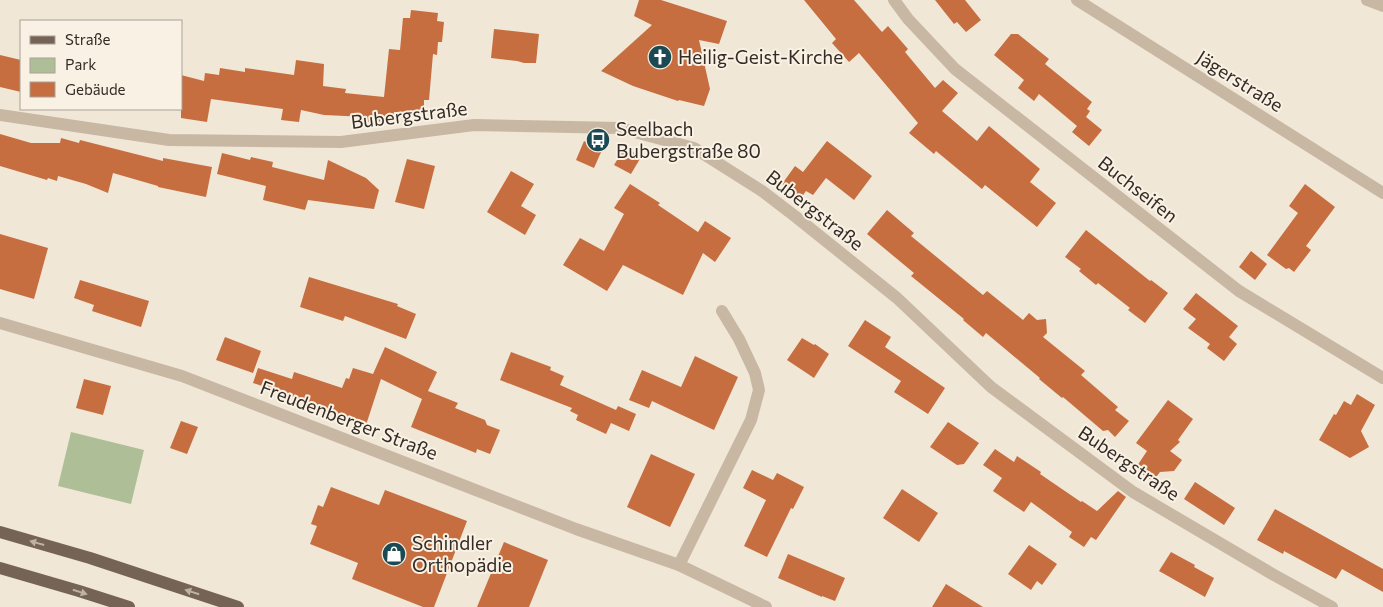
<svg xmlns="http://www.w3.org/2000/svg" width="1383" height="607" viewBox="0 0 1383 607" font-family="Commissioner,sans-serif">
	<rect width="100%" height="100%" fill="#f1e7d7"/>
	<!-- green -->
	<path fill="#aebf97" d="M71 432 144 450 131 504 58 486Z"/>
	<!-- building -->
	<g fill="#c66e3f">
		<path d="M639 0H661L727 21 719 44 699 40 710 89 704 106 679 100 678 101 633 86 601 71 652 25 634 16Z"/>
		<path d="M804 0H854L882 32 888 26 908 49 905 52 935 88 943 80 958 93 942 111 977 141 989 126 1040 169 1030 182 1056 203 1037 227 985 185 982 189 936 151 934 154 909 133 918 123 859 53 849 62 832 43 836 39Z"/>
		<path d="M935 0H965L981 20 966 32 957 22 954 24Z"/>
		<path d="M411 10 438 13 437 21 444 22 442 42H438L437 55 433 54 429 100H424V114L394 112 393 121 367 122V117L324 115 301 110 299 122 281 120 283 109 211 99 207 122 181 118V75L204 81 205 73 219 75 220 68 245 72V68L294 75 296 60 324 64 323 86 346 89 345 93 384 97 389 49 400 50 403 18H410Z"/>
		<path d="M494 29 539 34 536 63H524L517 61 491 58Z"/>
		<path d="M1011 34H1018L1049 59 1045 64 1092 102 1087 109 1090 111 1086 117 1102 130 1089 146 1072 132 1077 126 1039 94 1034 101 1018 88 1024 80 994 55Z"/>
		<path d="M0 55 21 60V92L0 87Z"/>
		<path d="M0 134 31 143H60L61 138 79 143 80 140 163 161V158L212 167 206 197 158 187V186L113 173 108 193 86 184 58 176 57 181 48 178 47 180 0 166Z"/>
		<path d="M584 141 602 150 594 168 576 160Z"/>
		<path d="M827 141 872 176 854 200 826 178 813 195 806 191 801 198 782 184 795 166 803 172Z"/>
		<path d="M625 147 641 157 631 174 614 165Z"/>
		<path d="M222 153 250 160 251 157 273 162 272 167 324 180 328 160 366 178 379 190 374 209 308 200 305 210 263 200 266 186 217 174Z"/>
		<path d="M407 159 435 166 424 209 395 202Z"/>
		<path d="M511 171 534 184 521 206 536 215 525 235 487 212Z"/>
		<path d="M630 184 660 203 658 205 698 232 705 221 731 238 715 262 703 253 683 295 623 265 607 291 563 265 580 238 604 251 624 214 614 208Z"/>
		<path d="M1305 184 1335 207 1306 246 1311 250 1294 272 1289 268 1286 269 1267 255 1298 213 1289 206Z"/>
		<path d="M887 210 914 233 911 236 983 295 987 291 1023 320 1029 313 1037 320 1046 319 1047 333 1043 337 1085 371 1081 375 1118 407 1115 410 1129 421 1115 437 1108 430 1103 431 1063 397 1062 398 1039 379 1040 378 986 333 983 337 963 320 964 319 911 276 914 273 867 234Z"/>
		<path d="M1086 230 1150 281 1151 280 1168 293 1145 323 1128 310 1130 308 1098 283 1096 285 1079 271 1081 269 1065 257Z"/>
		<path d="M0 234 48 248 34 299 0 289Z"/>
		<path d="M1251 251 1267 264 1255 280 1239 267Z"/>
		<path d="M309 277 398 304 397 306 416 314 406 339 345 316 343 321 300 307Z"/>
		<path d="M80 280 149 301 141 327 92 311 94 305 74 298Z"/>
		<path d="M1196 293 1238 326 1229 337 1237 344 1224 361 1207 348 1210 344 1188 328 1196 319 1183 309Z"/>
		<path d="M865 320 891 337 885 347 945 388 928 414 894 392 901 381 848 346Z"/>
		<path d="M225 337 261 351 253 373 216 360Z"/>
		<path d="M802 338 814 345 815 344 829 354 814 378 787 360Z"/>
		<path d="M385 347 437 372 428 391 458 403 455 408 485 420 487 425 500 430 490 454 477 449 476 453 411 427 422 399 381 379 366 425 337 415 338 412 253 383 258 368 292 379 294 372 342 388 346 378 349 379 353 368 373 374Z"/>
		<path d="M511 352 551 367 550 370 564 376 560 385 616 410 618 406 636 414 629 431 611 423 606 434 576 420 578 415 570 411 572 408 500 380Z"/>
		<path d="M695 356 738 377 714 430 652 401 649 408 629 400 642 370 681 387Z"/>
		<path d="M84 379 111 386 103 415 76 408Z"/>
		<path d="M1357 394 1375 405 1361 431 1369 447 1350 458 1319 440 1334 414 1336 415 1344 401 1351 405Z"/>
		<path d="M1168 400 1193 419 1178 440 1180 442 1170 451 1182 460 1174 471 1160 472 1153 481 1135 469 1147 451 1136 443Z"/>
		<path d="M181 421 198 427 187 454 170 448Z"/>
		<path d="M948 422 979 443 964 464 957 465 930 447Z"/>
		<path d="M995 449 1014 462 1017 456 1041 472 1040 474 1081 502 1082 501 1097 511 1118 491 1126 497 1096 540 1091 537 1084 547 1069 537 1072 532 1031 502 1024 512 993 491 1002 478 983 465Z"/>
		<path d="M651 454 695 474 670 527 627 507Z"/>
		<path d="M752 470 773 480 777 473 804 487 793 509 791 508 767 557 744 546 766 500 743 488Z"/>
		<path d="M1195 482 1235 508 1224 525 1184 499Z"/>
		<path d="M331 487 379 505 385 490 467 521 434 607H423L352 579 358 563 310 544 317 526 311 524 318 505 323 507Z"/>
		<path d="M902 489 938 513 919 542 883 518Z"/>
		<path d="M1275 509 1383 569V592L1342 569 1336 579 1284 551 1283 554 1257 540Z"/>
		<path d="M504 542 548 560 529 607H477Z"/>
		<path d="M1029 545 1057 564 1042 585 1037 581 1031 590 1008 574Z"/>
		<path d="M1171 552 1195 565 1194 567 1214 578 1205 597 1159 571Z"/>
		<path d="M788 554 845 578 835 601 822 596V597L778 578Z"/>
		<path d="M946 584 983 607H932Z"/>
	</g>
	<g fill="none" stroke-linecap="round" stroke-linejoin="round">
		<!-- minor -->
		<g stroke="#c8b8a3" stroke-width="12">
			<path d="M894 0 908 19 955 69 1239 291 1383 378"/>
			<path d="M1077 0 1383 193"/>
			<path d="M1367 0 1383 6"/>
			<path d="M0 115 169 140 341 142 474 125 620 128 694 148 762 191 796 217 897 298 991 387 1133 492 1274 575 1332 607"/>
			<path d="M0 323 182 376 576 529 679 565 766 607"/>
			<path d="M679 565 751 420 759 390 755 373 739 339 722 311"/>
		</g>
		<!-- major -->
		<g stroke="#756456" stroke-width="12">
			<path d="M0 532 90 558 238 607"/>
			<path d="M0 568 79 591 129 607"/>
		</g>
	</g>
	<!-- one-way arrows -->
	<defs><path id="oneway-solid" d="M-6-.8H1V-3.2L6.5 0L1 3.2V.8H-6Z" transform="scale(1.25)"/></defs>
	<g fill="#beb2a4">
		<use href="#oneway-solid" transform="translate(37 543) rotate(-164)"/>
		<use href="#oneway-solid" transform="translate(80 592) rotate(17)"/>
		<use href="#oneway-solid" transform="translate(192 592) rotate(-162)"/>
	</g>
	<!-- icons -->
	<defs>
		<g id="church-disc" transform="scale(1.25)"><circle r="9.5" fill="#1b4a54" stroke="#f9f1e3"/><path d="M-1.2-6h2.4v3.5h3.3v2.4h-3.3V6h-2.4V-.1h-3.3v-2.4h3.3Z" fill="#fff"/></g>
		<g id="bus-disc" transform="scale(1.25)"><circle r="9.5" fill="#1b4a54" stroke="#f9f1e3"/><path d="M-5-6H5V4H4V6H2V4H-2V6H-4V4H-5ZM-3.5-4V0h7V-4ZM-3.5 1.2v1.5H-2V1.2ZM2 1.2v1.5H3.5V1.2Z" fill="#fff"/></g>
		<g id="shop-disc" transform="scale(1.25)"><circle r="9.5" fill="#1b4a54" stroke="#f9f1e3"/><path d="M-5-2.5h2.3a2.7 3.5 0 0 1 5.4 0H5L5.5 6h-11ZM-1.5-2.5h3a1.5 2.3 0 0 0-3 0Z" fill="#fff"/></g>
	</defs>
	<g fill-rule="evenodd">
		<use href="#church-disc" x="660" y="57"/>
		<use href="#bus-disc" x="598" y="140"/>
		<use href="#shop-disc" x="394" y="554"/>
	</g>
	<g text-anchor="middle" stroke-width="4" stroke-linejoin="round" paint-order="stroke">
		<!-- poi labels -->
		<g font-size="19" fill="#332b25" stroke="#f9f1e3" text-anchor="start">
			<text x="678" y="64">Heilig-Geist-Kirche</text>
			<text x="616" y="136">Seelbach<tspan x="616" dy="22">Bubergstraße 80</tspan></text>
			<text x="412" y="550">Schindler<tspan x="412" dy="22">Orthopädie</tspan></text>
		</g>
		<!-- street labels -->
		<g font-size="19" fill="#332b25" stroke="#f9f1e3">
			<text transform="translate(1240 81) rotate(32)" y="7">Jägerstraße</text>
			<text transform="translate(409 115) rotate(-7)" y="7">Bubergstraße</text>
			<text transform="translate(1138 189) rotate(38)" y="7">Buchseifen</text>
			<text transform="translate(815 210) rotate(38)" y="7">Bubergstraße</text>
			<text transform="translate(349 420) rotate(21)" y="7">Freudenberger Straße</text>
			<text transform="translate(1129 463) rotate(34)" y="7">Bubergstraße</text>
		</g>
	</g>
	<!-- legend -->
	<rect x="20" y="20" width="162" height="90" fill="#f9f1e3" stroke="#aaa297"/>
	<rect x="30" y="36" width="25" height="8" fill="#756456" stroke="#aaa297"/>
	<text x="65" y="45" font-size="15" fill="#332b25">Straße</text>
	<rect x="30" y="58" width="25" height="15" fill="#aebf97" stroke="#aaa297"/>
	<text x="65" y="70" font-size="15" fill="#332b25">Park</text>
	<rect x="30" y="82" width="25" height="15" fill="#c66e3f" stroke="#aaa297"/>
	<text x="65" y="95" font-size="15" fill="#332b25">Gebäude</text>
</svg>
